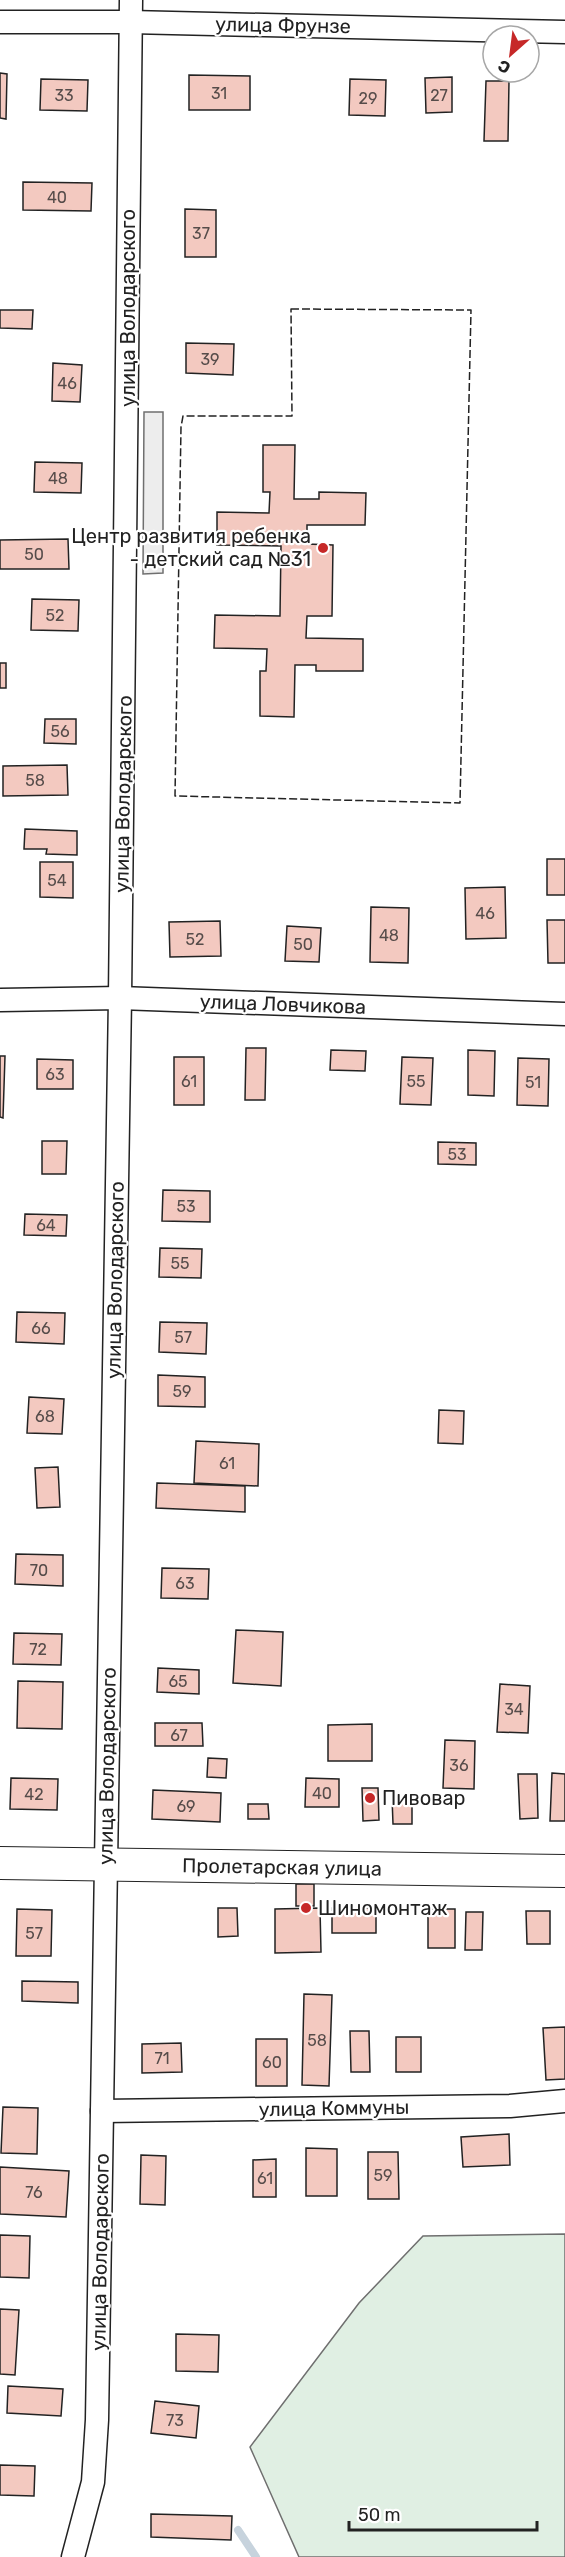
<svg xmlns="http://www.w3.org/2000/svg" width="565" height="2557" viewBox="0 0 565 2557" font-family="Rubik,sans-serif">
	<rect width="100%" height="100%" fill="#fff"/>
	<!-- green -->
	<path fill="#e0efe3" stroke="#6f6f6f" stroke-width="1.5" d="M565 2234V2557H299L250 2447 359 2303 423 2236Z"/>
	<!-- parking -->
	<path fill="#ededed" stroke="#6f6f6f" stroke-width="1.5" d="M144 412H163V573L143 574Z"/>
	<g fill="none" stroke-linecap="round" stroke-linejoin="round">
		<!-- stream -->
		<path stroke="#c7d3dd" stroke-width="8" d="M238 2530 256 2557"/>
	</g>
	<!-- building -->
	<g fill="#f3c9c0" stroke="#222" stroke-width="1.5">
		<path d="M0 73 7 74 6 119 0 118Z"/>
		<path d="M189 75 250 76V110H189Z"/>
		<path d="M452 77V112L426 113 425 78Z"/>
		<path d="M41 79 88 80 87 111 40 110Z"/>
		<path d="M350 79 386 80 385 116 349 115Z"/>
		<path d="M486 81H509L508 141H484Z"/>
		<path d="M23 182 92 183 91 211 23 210Z"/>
		<path d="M185 209 216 210V257H185Z"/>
		<path d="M0 310H33L32 329 0 328Z"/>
		<path d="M186 343 234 344 233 375 186 373Z"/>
		<path d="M53 363 82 365 80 402 52 401Z"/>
		<path d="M263 445H295L294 499H319V492L366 493 365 525H307V544L333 545 332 616H307L306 638 363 639V671H316V665H295L294 717 260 716V671H266L267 649 214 648 215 615 280 616 281 546 217 545V512L269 513 270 492H263Z"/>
		<path d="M35 462 82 463 81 493 34 492Z"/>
		<path d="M68 539 69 569H0V540Z"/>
		<path d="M32 599 79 600 78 631 31 630Z"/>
		<rect x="0" y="663" width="6" height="25"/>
		<path d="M45 719H76V744L44 743Z"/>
		<path d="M67 765 68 795 3 796V766Z"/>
		<path d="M25 829 77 831V855L46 854 47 849H24Z"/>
		<rect x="547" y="859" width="18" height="36"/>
		<path d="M40 862H73V898L40 897Z"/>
		<path d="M505 887 506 938 466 939 465 888Z"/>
		<path d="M371 907 409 908 408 963 370 962Z"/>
		<path d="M547 920H565V963H548Z"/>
		<path d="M220 921 221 956 170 957 169 922Z"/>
		<path d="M287 926 321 928 319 962 285 961Z"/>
		<path d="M246 1048H266L265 1100H245Z"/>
		<path d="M331 1050 366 1051 365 1071 330 1070Z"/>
		<path d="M468 1050 495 1051 494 1096 468 1095Z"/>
		<path d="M0 1056H5L3 1118 0 1117Z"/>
		<rect x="174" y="1057" width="30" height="48"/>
		<path d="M402 1057 433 1058 431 1105 400 1104Z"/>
		<path d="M518 1058 549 1059 548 1106 517 1105Z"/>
		<path d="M37 1059 73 1060V1089H37Z"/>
		<path d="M42 1141H67L66 1174H42Z"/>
		<path d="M438 1142 476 1143V1165L438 1164Z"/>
		<path d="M163 1190 210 1191V1222L162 1221Z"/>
		<path d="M25 1214 67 1215 66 1236 24 1235Z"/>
		<path d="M160 1248 202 1249 201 1278 159 1277Z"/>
		<path d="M17 1312 65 1313 64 1344 16 1342Z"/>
		<path d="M160 1322 207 1323 206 1354 159 1352Z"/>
		<path d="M158 1375 205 1377V1407L158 1406Z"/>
		<path d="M29 1397 64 1399 62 1434 27 1433Z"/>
		<path d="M439 1410 464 1411 463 1444 438 1443Z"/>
		<path d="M196 1441 259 1444 258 1486 194 1483Z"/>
		<path d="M58 1467 60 1507 37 1508 35 1468Z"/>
		<path d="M157 1483 245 1486V1512L156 1508Z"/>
		<path d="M16 1554 63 1555V1586L15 1584Z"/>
		<path d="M162 1568 209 1569 208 1599 161 1598Z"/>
		<path d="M236 1630 283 1632 281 1686 233 1683Z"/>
		<path d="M14 1633 62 1634 61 1665 13 1664Z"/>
		<path d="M158 1668 199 1670V1694L157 1692Z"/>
		<path d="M18 1681 63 1682 62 1729 17 1728Z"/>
		<path d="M500 1684 530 1686 528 1733 497 1732Z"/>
		<path d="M155 1723H202L203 1746H155Z"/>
		<path d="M372 1724V1761H328V1725Z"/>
		<path d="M445 1740 475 1741 474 1789 443 1788Z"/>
		<path d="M208 1758 227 1759 226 1778 207 1777Z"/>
		<path d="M552 1773 565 1774V1821H550Z"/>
		<path d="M518 1774H537L538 1818 520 1819Z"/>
		<path d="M11 1778 58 1779 57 1810 10 1809Z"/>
		<path d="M306 1778 339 1779V1807H305Z"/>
		<path d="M362 1788H378L379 1820 363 1821Z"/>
		<path d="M153 1790 221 1793 220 1822 152 1819Z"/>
		<path d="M392 1797H412V1824H393Z"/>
		<path d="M248 1804H268L269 1819H248Z"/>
		<rect x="296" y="1884" width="18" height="22"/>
		<path d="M218 1908H237L238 1936 218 1937Z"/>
		<path d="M320 1908 321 1952 275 1953V1909Z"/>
		<rect x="332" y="1908" width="44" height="25"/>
		<path d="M17 1909 52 1910 51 1956H16Z"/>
		<rect x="428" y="1909" width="27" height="39"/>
		<path d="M526 1911H550V1944H527Z"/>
		<path d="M466 1912H483L482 1950H465Z"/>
		<path d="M22 1981 78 1982V2003L22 2001Z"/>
		<path d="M304 1994 332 1995 329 2086 302 2085Z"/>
		<path d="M565 2027V2079L546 2080 543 2028Z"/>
		<path d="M350 2031H369L370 2072H351Z"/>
		<rect x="396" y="2037" width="25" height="35"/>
		<rect x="256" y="2039" width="31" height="47"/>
		<path d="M181 2043 182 2072 142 2073V2044Z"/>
		<path d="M3 2107 38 2108 37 2154 1 2153Z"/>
		<path d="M509 2134 510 2165 463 2167 461 2137Z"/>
		<path d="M306 2148 337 2149V2196H306Z"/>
		<path d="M368 2152H398L399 2199H368Z"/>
		<path d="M141 2155 166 2156 165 2205 140 2204Z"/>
		<path d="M276 2159V2197H253V2160Z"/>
		<path d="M0 2167 69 2171 66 2217 0 2214Z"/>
		<path d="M0 2235 30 2236 29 2278 0 2277Z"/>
		<path d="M0 2309 19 2310 15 2375 0 2374Z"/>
		<path d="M176 2334 219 2335 218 2372 176 2371Z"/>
		<path d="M8 2386 63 2389 61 2416 7 2413Z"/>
		<path d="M155 2401 199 2406 196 2438 151 2433Z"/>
		<path d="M0 2465 35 2466 34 2496 0 2495Z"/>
		<path d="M151 2514 232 2516 231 2540 151 2537Z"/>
	</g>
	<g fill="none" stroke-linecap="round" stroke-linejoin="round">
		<!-- street casing -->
		<g stroke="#222" stroke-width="25">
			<g id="street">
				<path d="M0 22H130L565 32"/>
				<path d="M0 1000 120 998 565 1014"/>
				<path d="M102 2111 510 2106 565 2101"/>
				<path d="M73 2557 93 2482 97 2420 120 998 131 0"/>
			</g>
		</g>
		<!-- secondary casing -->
		<g stroke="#222" stroke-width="34">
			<path id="secondary" d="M0 1863 565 1871"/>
		</g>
		<!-- street -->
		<use href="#street" stroke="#fff" stroke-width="22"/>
		<!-- secondary -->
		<use href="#secondary" stroke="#fff" stroke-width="32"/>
		<!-- fence -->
		<path stroke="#222" stroke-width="1.5" stroke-dasharray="8 3" stroke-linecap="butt" d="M291 309 471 310 460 803 175 796 181 427 183 416H292Z"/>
	</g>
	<!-- markers -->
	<g fill="#c62828" stroke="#fff" stroke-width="2">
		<circle cx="323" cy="548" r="6"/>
		<circle cx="370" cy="1798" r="6"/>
		<circle cx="306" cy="1908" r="6"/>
	</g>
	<g text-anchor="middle" stroke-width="4.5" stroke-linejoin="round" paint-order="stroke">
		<!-- number labels -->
		<g font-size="16" fill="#564c4a">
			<text x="219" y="99">31</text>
			<text x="64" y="101">33</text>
			<text x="439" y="101">27</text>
			<text x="368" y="104">29</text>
			<text x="57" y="203">40</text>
			<text x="201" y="239">37</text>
			<text x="210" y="365">39</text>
			<text x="67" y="389">46</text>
			<text x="58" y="484">48</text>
			<text x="34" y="560">50</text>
			<text x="55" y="621">52</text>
			<text x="60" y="737">56</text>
			<text x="35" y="786">58</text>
			<text x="57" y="886">54</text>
			<text x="485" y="919">46</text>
			<text x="389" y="941">48</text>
			<text x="195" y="945">52</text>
			<text x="303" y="950">50</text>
			<text x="55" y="1080">63</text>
			<text x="189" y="1087">61</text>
			<text x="416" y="1087">55</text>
			<text x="533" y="1088">51</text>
			<text x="457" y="1160">53</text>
			<text x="186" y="1212">53</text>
			<text x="46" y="1231">64</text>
			<text x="180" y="1269">55</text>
			<text x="41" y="1334">66</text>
			<text x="183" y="1343">57</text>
			<text x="182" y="1397">59</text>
			<text x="45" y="1422">68</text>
			<text x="227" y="1469">61</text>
			<text x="39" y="1576">70</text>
			<text x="185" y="1589">63</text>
			<text x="38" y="1655">72</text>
			<text x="178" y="1687">65</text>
			<text x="514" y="1715">34</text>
			<text x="179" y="1741">67</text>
			<text x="459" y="1771">36</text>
			<text x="322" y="1799">40</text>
			<text x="34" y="1800">42</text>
			<text x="186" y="1812">69</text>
			<text x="34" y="1939">57</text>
			<text x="317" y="2046">58</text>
			<text x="162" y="2064">71</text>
			<text x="272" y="2068">60</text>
			<text x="383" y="2181">59</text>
			<text x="265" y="2184">61</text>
			<text x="34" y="2198">76</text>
			<text x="175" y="2426">73</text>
		</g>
		<!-- street labels -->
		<g font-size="20" fill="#222" stroke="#fff">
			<text transform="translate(283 25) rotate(1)" y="7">улица Фрунзе</text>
			<text transform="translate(128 308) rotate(-90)" y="7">улица Володарского</text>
			<text transform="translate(123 794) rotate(-89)" y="7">улица Володарского</text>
			<text transform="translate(283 1004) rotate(2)" y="7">улица Ловчикова</text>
			<text transform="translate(115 1280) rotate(-89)" y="7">улица Володарского</text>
			<text transform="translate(107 1766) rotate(-89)" y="7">улица Володарского</text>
			<text transform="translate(282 1867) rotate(1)" y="7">Пролетарская улица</text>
			<text transform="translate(334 2108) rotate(-1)" y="7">улица Коммуны</text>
			<text transform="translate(100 2252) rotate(-89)" y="7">улица Володарского</text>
		</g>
		<!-- poi labels -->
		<g font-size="20" fill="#222" stroke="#fff" text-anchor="start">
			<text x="311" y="543" text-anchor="end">Центр развития ребенка<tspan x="311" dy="23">- детский сад №31</tspan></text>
			<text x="382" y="1805">Пивовар</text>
			<text x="318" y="1915">Шиномонтаж</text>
		</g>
	</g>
	<!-- north arrow -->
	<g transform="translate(511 54) rotate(208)"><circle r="28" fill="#ffffff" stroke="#a7a7a7" stroke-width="1.5"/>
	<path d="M0-4.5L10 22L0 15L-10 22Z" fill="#c62828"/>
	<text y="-9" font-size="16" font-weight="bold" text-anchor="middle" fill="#222222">С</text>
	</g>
	<!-- scale -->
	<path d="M349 2521v9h188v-9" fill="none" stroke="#222222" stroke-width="3"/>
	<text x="358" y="2521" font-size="18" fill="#222222" stroke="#ffffff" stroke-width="4.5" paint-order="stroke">50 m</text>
</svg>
